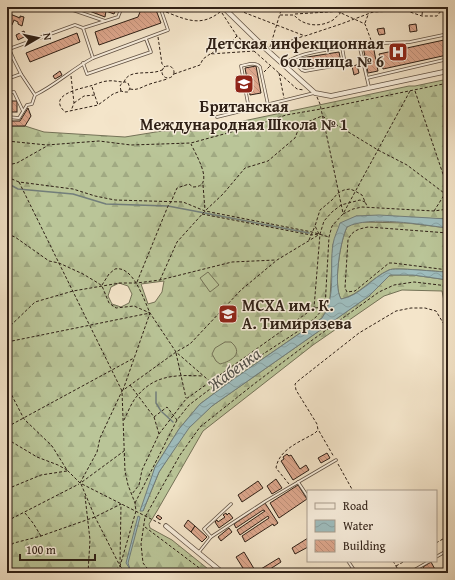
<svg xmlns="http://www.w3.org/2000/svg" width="455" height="580" viewBox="0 0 455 580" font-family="'Gentium Book Plus',serif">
	<defs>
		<pattern id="forest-firs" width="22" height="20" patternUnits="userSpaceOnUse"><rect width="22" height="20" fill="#bac598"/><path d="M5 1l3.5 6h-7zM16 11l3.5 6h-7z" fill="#a0a982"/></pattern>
		<pattern id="water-waves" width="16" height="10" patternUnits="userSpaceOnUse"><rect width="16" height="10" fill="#9ebdbe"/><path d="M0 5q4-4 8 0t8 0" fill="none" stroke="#88a2a3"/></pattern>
		<pattern id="building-back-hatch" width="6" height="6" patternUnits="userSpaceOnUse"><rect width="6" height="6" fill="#dda78d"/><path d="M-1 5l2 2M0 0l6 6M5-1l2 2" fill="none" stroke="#be8f79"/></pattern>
	</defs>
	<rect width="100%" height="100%" fill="#f4e5ca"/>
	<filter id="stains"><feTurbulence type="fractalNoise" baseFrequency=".005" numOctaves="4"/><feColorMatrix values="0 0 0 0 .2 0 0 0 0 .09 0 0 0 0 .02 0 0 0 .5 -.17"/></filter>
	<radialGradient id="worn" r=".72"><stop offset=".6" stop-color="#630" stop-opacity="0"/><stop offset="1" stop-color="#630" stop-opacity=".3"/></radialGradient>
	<!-- forest -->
	<g fill="url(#forest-firs)" stroke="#747257" fill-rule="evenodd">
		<path d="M448 79V219L356 216 333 244 330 299 327 310 322 318 235 378 200 404 179 429 155 467 143 511 159 472 188 428 212 406 369 296 390 275H413L448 280V321L442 291 402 290 384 296 313 345 203 431 157 511 149 524 150 528 172 540 213 573H7V126H25L44 132 125 137 162 131H196L409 86H415ZM164 281 162 292 155 302 148 304 141 284ZM119 283 128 286 132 294 129 303 121 307 112 304 108 296 111 287Z"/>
		<path d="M362 222 407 223 448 228V272C439 272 394 267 389 270 371 278 360 295 341 299 333 286 340 241 347 227L354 223Z"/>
	</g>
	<!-- pitch -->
	<g fill="#bac598" stroke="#747257">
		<path d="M208 272 219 285 210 292 200 278Z"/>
		<path d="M225 342H231C244 353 232 361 220 364L216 361 212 354 215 348Z"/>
	</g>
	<!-- water -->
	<g fill="url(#water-waves)" stroke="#727e7b">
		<path d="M379 215 448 219V228C422 225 370 215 347 227 340 241 333 286 341 299 360 296 371 278 389 270 394 267 439 272 448 272V280L413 275H390L369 296 212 406 189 428 159 472 143 511H140L155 467 179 429 200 404 235 378 322 318C337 296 329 269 333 244 334 237 338 230 340 223L356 216Z"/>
		<path d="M138 516 140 517 128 563 130 569 126 563Z"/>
	</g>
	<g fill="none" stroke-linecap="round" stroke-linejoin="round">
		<!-- stream -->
		<g stroke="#727e7b" stroke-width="1.5">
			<path d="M7 183 18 189 73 194 106 204 168 206 309 233"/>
			<path d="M156 392V403L161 411"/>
			<path d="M162 412 173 422"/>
			<path d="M129 568 132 573"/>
		</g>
	</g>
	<!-- building -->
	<g fill="url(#building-back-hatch)" stroke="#2f2016">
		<path d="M85 7H117L114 14 106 11 105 17 84 9Z"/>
		<path d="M142 7H150L156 10 161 23 99 45 95 32 138 17Z"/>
		<path d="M10 14 20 18V16L24 17 22 26 18 24V22L14 20 12 25 7 23Z"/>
		<path d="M416 24 417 31 410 32 409 25Z"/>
		<path d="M384 28 385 34 379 35 377 29Z"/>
		<path d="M24 31 26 36 18 40 16 35Z"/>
		<path d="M77 33 80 42 30 62 26 53Z"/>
		<path d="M444 40 447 55 383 69 382 65 377 66 376 61 381 60 379 54Z"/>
		<path d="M373 45 378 71 368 73 363 46Z"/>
		<path d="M339 52 341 62 303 68 301 58Z"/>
		<path d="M357 65 359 73 354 75 352 66Z"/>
		<path d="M256 66 261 93 250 95 245 68Z"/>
		<path d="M60 71 62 75 55 79 53 76Z"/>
		<rect x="7" y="101" width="10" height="11"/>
		<path d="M28 108 31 116 25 126H7V121H20Z"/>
		<path d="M327 453 330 458 321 463 318 458Z"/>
		<path d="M287 454 289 456 291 455 300 469 306 465 309 470 293 480 281 461 284 459 283 457Z"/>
		<path d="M276 479 282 488 272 494 267 486Z"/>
		<path d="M258 481 263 488 242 502 238 495Z"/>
		<path d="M298 485 307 499 279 518 270 503Z"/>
		<path d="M265 503 278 523 274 526 273 524 245 542 242 536 269 518 268 516 240 535 237 530 265 511 263 510 236 528 234 524Z"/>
		<path d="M226 513 227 515 229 513 233 518 219 528 215 522 217 520 218 522 225 517 223 515Z"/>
		<path d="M158 515 162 518 160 520 156 517Z"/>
		<path d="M188 520 195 526 191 532 184 526Z"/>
		<path d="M195 526 207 537 202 542 191 532Z"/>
		<path d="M229 528 232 532 221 541 218 537Z"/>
		<path d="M308 538V547L295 554 292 548Z"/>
		<path d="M244 552 256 572 279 558 281 562 264 573H246L236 557Z"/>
		<path d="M431 562 437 573H427L423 567Z"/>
	</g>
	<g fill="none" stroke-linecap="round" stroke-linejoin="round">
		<!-- service casing -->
		<g stroke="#605143" stroke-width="3.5">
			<g id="service">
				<path d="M64 7 105 21"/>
				<path d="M83 28 93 58 168 30 160 7"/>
				<path d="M7 44 13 58 7 60"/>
				<path d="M9 49 75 25 83 28 118 17 122 7"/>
				<path d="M13 58 21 74 35 95C56 85 72 69 93 58"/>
				<path d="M83 63 87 74 151 52 146 39"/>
				<path d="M284 64C300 52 323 51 342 47L345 64 305 71 302 70 292 60"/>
				<path d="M367 78 448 59"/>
				<path d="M7 79 21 74"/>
				<path d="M369 87 359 44 410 42 448 34"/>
				<path d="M7 93 14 92 23 111"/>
				<path d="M249 109 241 66C247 65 255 61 260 67L268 105"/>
				<path d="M7 117 19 118 27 105 32 104 35 95"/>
				<path d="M217 117 314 93"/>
				<path d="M298 482 308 497"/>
				<path d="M231 504 204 529 211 537 266 501 336 460"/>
				<path d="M199 552 211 537"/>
				<path d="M436 557 448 550"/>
				<path d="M348 561 356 573"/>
				<path d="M409 573 430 561"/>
			</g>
		</g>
		<!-- minor casing -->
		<g stroke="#605143" stroke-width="5.5">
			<g id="minor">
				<path d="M223 7 267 50 315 93 331 96 448 71"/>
				<path d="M166 526 223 573"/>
			</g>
		</g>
		<!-- secondary casing -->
		<g stroke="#2f2016" stroke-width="7">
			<path id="secondary" d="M186 7 195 8 200 7"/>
		</g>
		<!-- path -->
		<g stroke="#2f2016" stroke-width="1" stroke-dasharray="3 2" stroke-linecap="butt">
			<path d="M176 7 181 9"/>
			<path d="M230 7 305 36 341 24 373 12 396 11 407 7"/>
			<path d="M328 7 365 24 371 40"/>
			<path d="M426 7 448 12"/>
			<path d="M401 9 422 16H437L441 11"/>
			<path d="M7 12 8 7"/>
			<path d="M166 12C187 20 201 27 220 12"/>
			<path d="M222 13 237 36 297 89 304 90"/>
			<path d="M295 14 344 11"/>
			<path d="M280 15H294C303 26 320 28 333 20 337 17 340 12 345 10 354 7 365 9 373 12"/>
			<path d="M422 15 423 7"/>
			<path d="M365 23 368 15"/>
			<path d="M158 37 162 64 165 67"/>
			<path d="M270 47 282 7"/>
			<path d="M271 47 304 36"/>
			<path d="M211 54 215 51 217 47 231 42 237 36"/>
			<circle cx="168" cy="72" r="6"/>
			<path d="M264 72 270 66"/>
			<path d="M279 73 284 98"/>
			<path d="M174 74 200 65 203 59 210 54 254 51"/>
			<path d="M71 76 74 103 71 111"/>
			<path d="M92 87 98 105"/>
			<path d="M130 89C138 91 143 86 150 84 156 82 161 81 167 79"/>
			<path d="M121 91 120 86C122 82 125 81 128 83L130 88 128 92H124L121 91 113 94 98 105 65 112C47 95 79 89 90 86 95 85 102 81 108 81 113 80 118 82 124 82 129 68 149 76 162 70"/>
			<path d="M415 91 448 189"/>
			<path d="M317 97 320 104 343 213"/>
			<path d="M74 103 84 96 95 95"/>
			<path d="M7 141 47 145 99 141 131 145 191 143 257 125 286 115 321 109 448 83"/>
			<path d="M448 143 445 149 448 152"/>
			<path d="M7 165 17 163 47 146"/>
			<path d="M7 177 19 182 73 189 95 196 115 200 183 202 205 211 312 232 329 237"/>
			<path d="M19 182 122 391 125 471 128 485 135 503 136 511 118 573"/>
			<path d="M203 185 205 210"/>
			<path d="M434 211 448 189"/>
			<path d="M202 214 311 235 319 234"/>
			<path d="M343 214 353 209 362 207 434 211 448 209"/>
			<path d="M448 233 368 227C359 229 352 230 348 240L345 288 347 292 355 291 389 263H393L448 270"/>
			<path d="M7 234 15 237 49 261 59 263 83 274 98 283 102 286 109 303 116 308 134 306 150 313"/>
			<path d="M319 234 315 226 320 210 332 200 338 193 344 190 350 189 355 191 362 195 367 206"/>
			<path d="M309 240 315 226"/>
			<path d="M160 280 177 242 205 211 223 194 245 168 268 161 295 138 300 125 322 116 378 150 407 165 448 196"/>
			<path d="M137 282 168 206 171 202 177 188 189 184 193 187C216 187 196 155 191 144"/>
			<path d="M102 285 109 274 115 269C133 265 144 300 150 313L123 390"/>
			<path d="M315 308 323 307"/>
			<path d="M7 329 35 302 73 291 120 283H137L160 280 232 262 276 260"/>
			<path d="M7 342 150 313 176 352 214 385"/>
			<path d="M176 353 186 398"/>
			<path d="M130 385 154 417 159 434 142 470 139 485 132 494"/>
			<path d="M7 386 24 419 52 446 67 470 80 483 161 524"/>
			<path d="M154 417 167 407 177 420"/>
			<path d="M124 420C128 412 132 401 138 395 156 374 178 375 203 376"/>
			<path d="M7 427 134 358"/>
			<path d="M319 431 334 457"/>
			<path d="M159 434 186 399 314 308 320 234 324 221 332 212 341 205 360 200 365 202"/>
			<path d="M7 439 37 457 58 465 67 470"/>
			<path d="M338 464 353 491"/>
			<path d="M82 482 124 451"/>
			<path d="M80 483 97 452 100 438 122 391 176 352 190 344 241 290 277 260 320 234"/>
			<path d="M81 484 95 517 120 566 127 573"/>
			<path d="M289 484 276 468C279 449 300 442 315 433L318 430 317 424 296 390 295 384 298 381 359 333 396 311 411 308H425L436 311 448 331"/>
			<path d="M7 489 41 475 67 471"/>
			<path d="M85 496 90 540 88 573"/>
			<path d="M135 503 177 420 189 405 214 386 300 330 314 319 325 307 329 237 332 226 343 214 410 91"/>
			<path d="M25 513 33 523 41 536"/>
			<path d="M7 521 79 484"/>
			<path d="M145 527 206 573"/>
			<path d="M436 543 448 536"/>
			<path d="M7 547 14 543 41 536 95 517 121 504 120 564"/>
			<path d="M393 561 400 573"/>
			<path d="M396 566 405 561"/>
			<path d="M112 573 119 567"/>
			<path d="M151 573 143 563 141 544 145 517 180 455 200 427 254 384 311 341 379 292 394 285 414 282 448 286"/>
		</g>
		<!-- service -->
		<use href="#service" stroke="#f8eedd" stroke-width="2"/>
		<!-- minor -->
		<use href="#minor" stroke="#f8eedd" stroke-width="4"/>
		<!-- secondary -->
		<use href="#secondary" stroke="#f8eedd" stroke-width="5.5"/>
	</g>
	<!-- icons -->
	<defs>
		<g id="hospital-square" transform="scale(1)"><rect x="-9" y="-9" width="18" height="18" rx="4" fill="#8f2418" stroke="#f8eedd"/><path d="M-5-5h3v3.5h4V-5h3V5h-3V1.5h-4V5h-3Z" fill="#fff"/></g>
		<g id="school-square" transform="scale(1)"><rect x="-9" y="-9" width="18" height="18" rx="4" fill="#8f2418" stroke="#f8eedd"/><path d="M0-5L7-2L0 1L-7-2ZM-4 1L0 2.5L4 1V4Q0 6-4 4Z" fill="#fff"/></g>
		<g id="university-square" transform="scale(1)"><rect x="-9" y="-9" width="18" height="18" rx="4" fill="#8f2418" stroke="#f8eedd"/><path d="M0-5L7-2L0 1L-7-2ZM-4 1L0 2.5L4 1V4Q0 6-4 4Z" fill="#fff"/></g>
	</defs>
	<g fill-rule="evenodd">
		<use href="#hospital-square" x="398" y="52"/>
		<use href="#school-square" x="244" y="84"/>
		<use href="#university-square" x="228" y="314"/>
	</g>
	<g text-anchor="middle" stroke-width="3" stroke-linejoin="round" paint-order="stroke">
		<!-- poi labels -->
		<g font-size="16" font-weight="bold" fill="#2f2016" stroke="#f8eedd" text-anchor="end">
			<text x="384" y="49">Детская инфекционная<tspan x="384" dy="18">больница № 6</tspan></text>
			<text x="244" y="112" text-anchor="middle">Британская<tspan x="244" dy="18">Международная Школа № 1</tspan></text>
			<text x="242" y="311" text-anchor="start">МСХА им. К.<tspan x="242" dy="18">А. Тимирязева</tspan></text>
		</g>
		<!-- water labels -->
		<g font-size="17" font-style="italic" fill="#504f48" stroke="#f8eedd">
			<text transform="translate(234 369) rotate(-36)" y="6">Жабенка</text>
		</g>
	</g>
	<!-- margin -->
	<rect width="455" height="580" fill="none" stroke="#f4e5ca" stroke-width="24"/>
	<rect x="8" y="8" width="439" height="564" fill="none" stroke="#2f2016" stroke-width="2"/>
	<rect x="12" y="12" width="431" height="556" fill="none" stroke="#2f2016"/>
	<!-- legend -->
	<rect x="307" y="490" width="130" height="72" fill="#f8eedd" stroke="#a89c8d"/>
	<rect x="315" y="503" width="20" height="6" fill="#f8eedd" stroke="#a89c8d"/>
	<text x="343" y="510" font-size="12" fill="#2f2016">Road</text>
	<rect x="315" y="520" width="20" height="12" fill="url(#water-waves)" stroke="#a89c8d"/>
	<text x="343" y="530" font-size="12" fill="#2f2016">Water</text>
	<rect x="315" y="540" width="20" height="12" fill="url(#building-back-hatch)" stroke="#a89c8d"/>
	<text x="343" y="550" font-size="12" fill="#2f2016">Building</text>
	<!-- north arrow -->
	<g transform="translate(38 38) rotate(81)" stroke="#f8eedd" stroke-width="3" paint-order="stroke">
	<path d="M0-3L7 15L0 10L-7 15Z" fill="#2f2016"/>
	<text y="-6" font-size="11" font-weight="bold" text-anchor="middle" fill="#2f2016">N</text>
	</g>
	<!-- scale -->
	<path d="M20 554v6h75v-6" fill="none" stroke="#2f2016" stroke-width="2"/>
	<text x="26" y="554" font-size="12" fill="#2f2016" stroke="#f8eedd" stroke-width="3" paint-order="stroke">100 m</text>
	<rect width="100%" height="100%" filter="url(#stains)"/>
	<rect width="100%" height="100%" fill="url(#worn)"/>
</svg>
